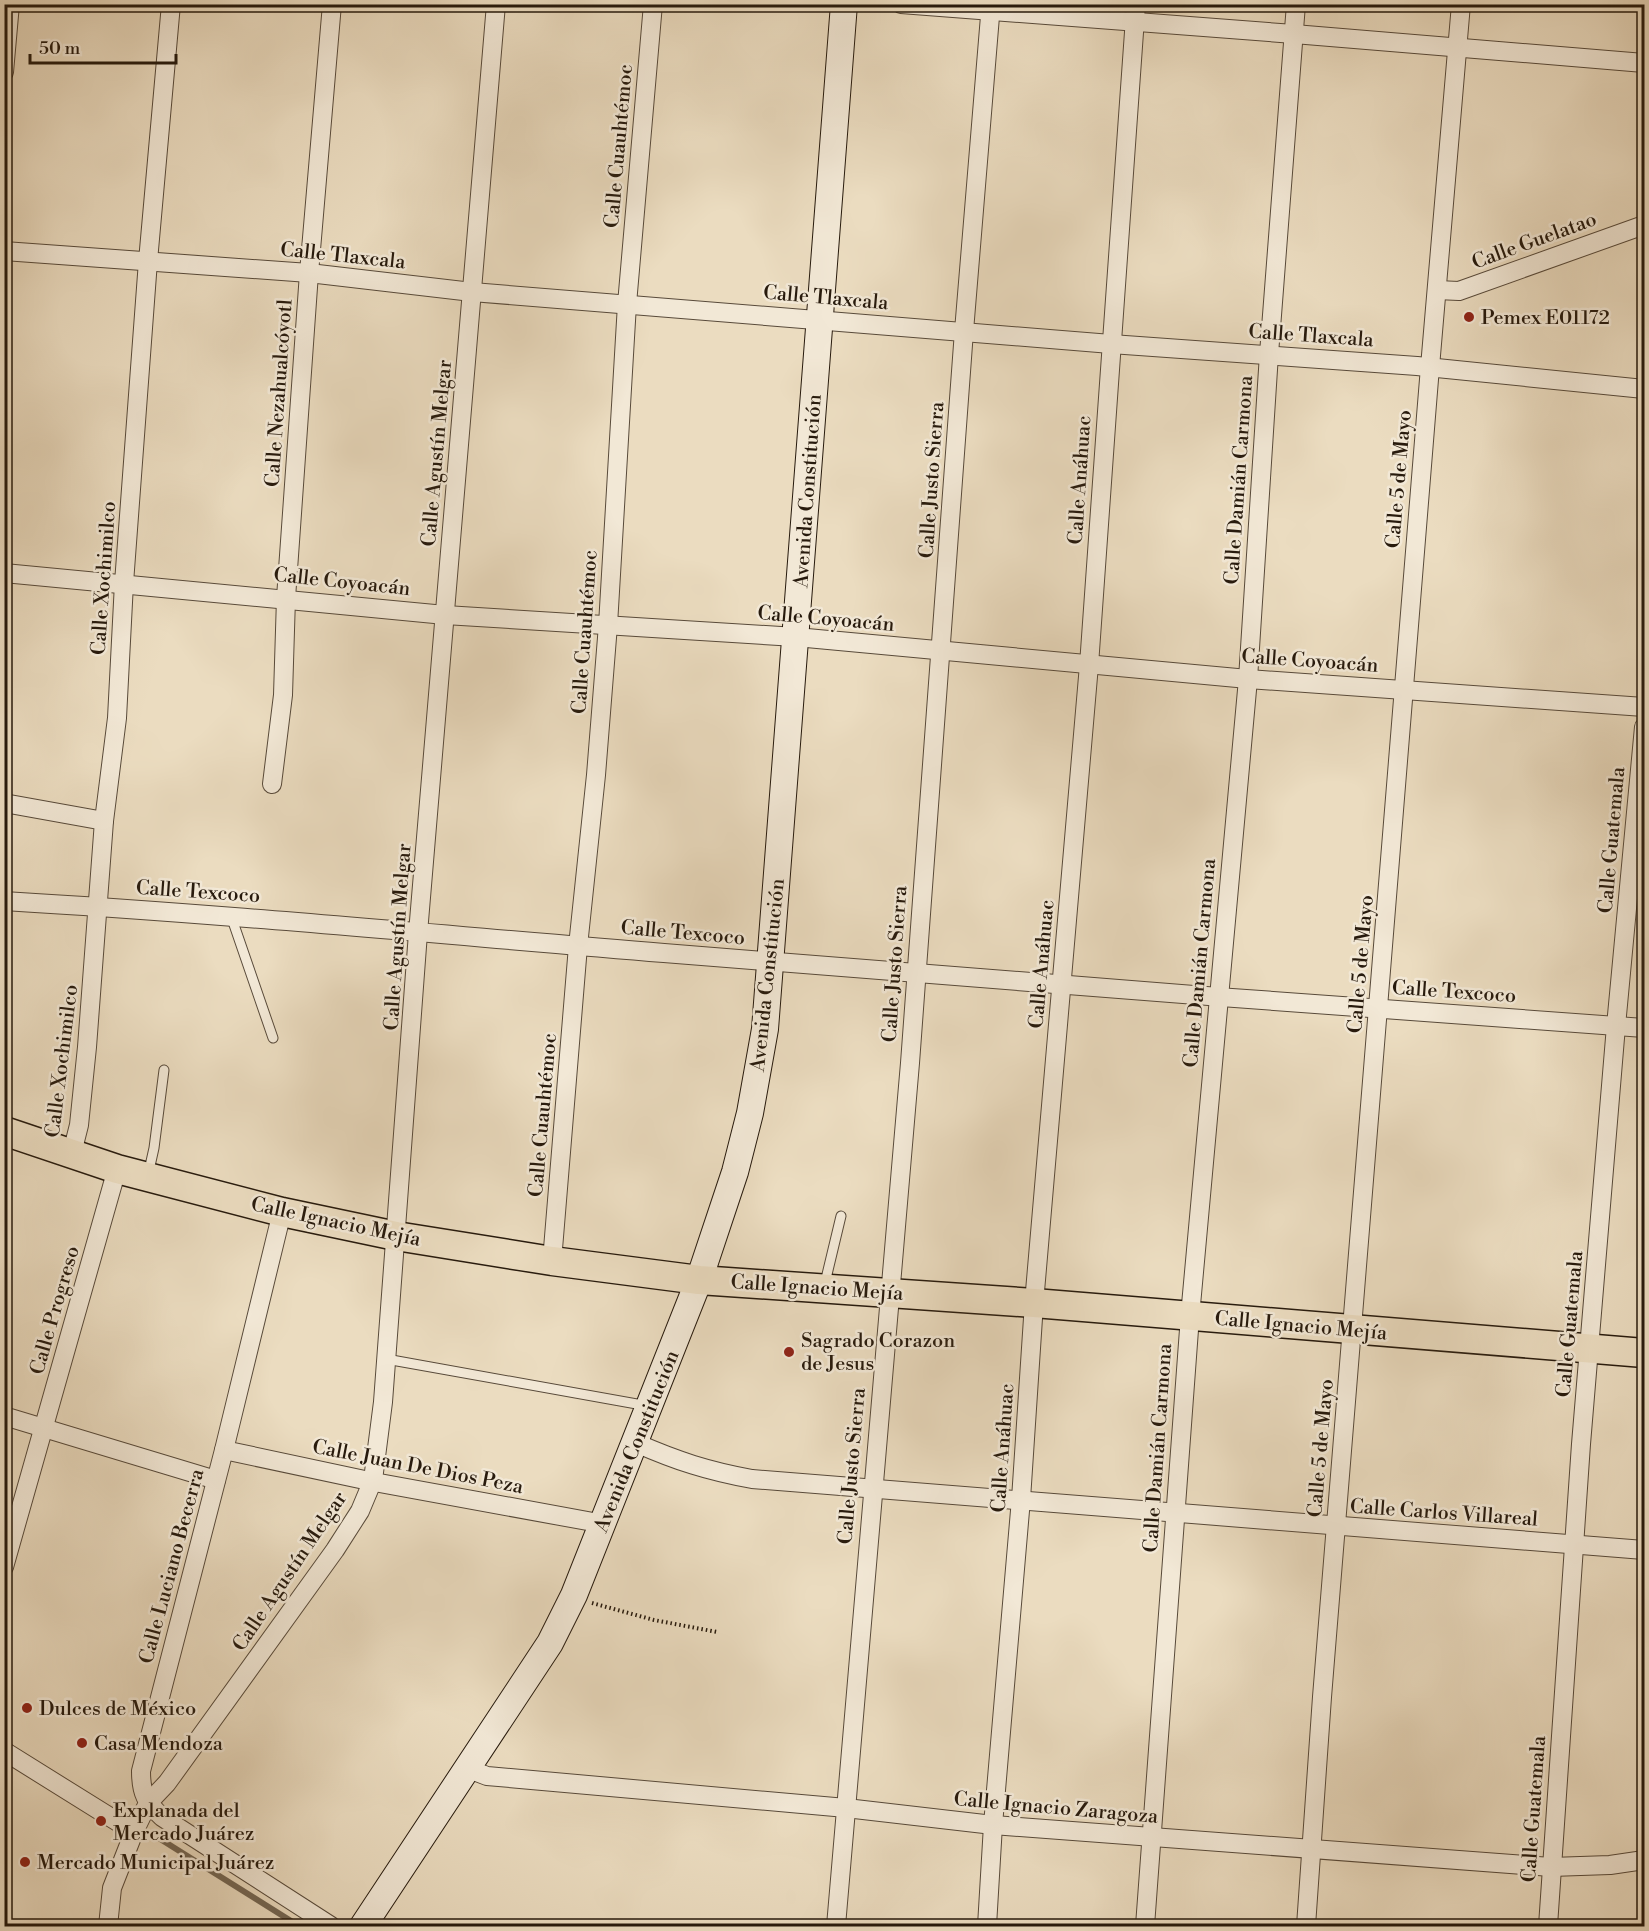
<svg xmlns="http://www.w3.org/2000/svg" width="1649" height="1931" viewBox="0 0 1649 1931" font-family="'Libre Bodoni',serif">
	<rect width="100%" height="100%" fill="#ebdcc0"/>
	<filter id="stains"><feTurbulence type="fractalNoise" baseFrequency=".00333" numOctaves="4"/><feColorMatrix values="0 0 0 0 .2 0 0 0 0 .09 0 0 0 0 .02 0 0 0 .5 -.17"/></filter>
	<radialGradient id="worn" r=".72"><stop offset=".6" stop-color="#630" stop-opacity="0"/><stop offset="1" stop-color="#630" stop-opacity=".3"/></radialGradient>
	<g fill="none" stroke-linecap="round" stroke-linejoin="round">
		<!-- stream -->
		<path stroke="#746754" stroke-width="6" d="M157 1837 299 1926"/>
		<!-- lane casing -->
		<g stroke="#584a3a" stroke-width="11">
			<g id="lane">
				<path d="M231 916 273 1038"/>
				<path d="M148 1175 154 1148 164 1070"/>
				<path d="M824 1287 841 1216"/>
				<path d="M386 1359 648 1406"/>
			</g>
		</g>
		<!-- street casing -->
		<g stroke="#584a3a" stroke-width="20">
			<g id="street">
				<path d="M901 4 1294 34 1644 63"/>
				<path d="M4 72 10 4"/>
				<path d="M4 251 309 273 472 292 1111 344 1417 366 1644 389"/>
				<path d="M1437 290 1459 291 1644 225"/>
				<path d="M4 573 445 615 796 637 1248 679 1644 707"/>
				<path d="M272 784 283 695 286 598 309 273 332 4"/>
				<path d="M4 803 104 821"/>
				<path d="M4 901C225 914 444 935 664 953 991 980 1317 1005 1644 1028"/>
				<path d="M72 1153 79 1125 87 1047 104 821 117 718 124 583 148 261 171 4"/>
				<path d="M282 1212 224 1450 141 1771C141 1794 146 1802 162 1817L331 1926"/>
				<path d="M552 1261 578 946 596 775 608 625 627 304 653 4"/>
				<path d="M4 1416 216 1480"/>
				<path d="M636 1443C677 1461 708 1471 752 1479L1644 1550"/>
				<path d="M224 1450 374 1482 604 1524"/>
				<path d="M4 1567 117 1169"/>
				<path d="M4 1751 134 1832"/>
				<path d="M466 1768 487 1776 846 1808 993 1825 1551 1867 1610 1865 1644 1860"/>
				<path d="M108 1926 112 1888 134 1832 148 1803 167 1783 335 1550 360 1511 373 1480 383 1402 418 933 496 4"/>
				<path d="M836 1926 910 1063 964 331 991 4"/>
				<path d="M987 1926 993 1825 1021 1499 1034 1303 1089 665 1136 4"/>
				<path d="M1145 1926 1190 1316 1248 679 1269 354 1296 4"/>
				<path d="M1306 1926 1322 1697 1430 367 1461 4"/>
				<path d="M1548 1926 1581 1444 1616 1026 1644 727"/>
			</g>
		</g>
		<!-- secondary casing -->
		<g stroke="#271a0d" stroke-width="28">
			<path id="secondary" d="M363 1926 550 1643 574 1595 699 1280 735 1172 750 1113 765 1029 844 4"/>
		</g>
		<!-- primary casing -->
		<g stroke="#271a0d" stroke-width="31">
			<path id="primary" d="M4 1131 117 1169 282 1212 396 1236 552 1261 699 1280 1034 1303 1644 1353"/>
		</g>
		<!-- path -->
		<path stroke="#271a0d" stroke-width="4" stroke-dasharray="1.5 3" stroke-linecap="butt" d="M592 1603 654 1620 717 1632"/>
		<!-- lane -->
		<use href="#lane" stroke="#f2e8d6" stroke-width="9"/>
		<!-- street -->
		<use href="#street" stroke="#f2e8d6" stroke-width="18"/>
		<!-- secondary -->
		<use href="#secondary" stroke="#f2e8d6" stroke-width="26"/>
		<!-- primary -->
		<use href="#primary" stroke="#ebdcc0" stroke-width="28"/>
	</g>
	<!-- markers -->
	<g fill="#8f2418" stroke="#f2e8d6" stroke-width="2">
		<circle cx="1469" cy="317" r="6"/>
		<circle cx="789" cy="1352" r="6"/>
		<circle cx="27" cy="1708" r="6"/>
		<circle cx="82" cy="1743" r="6"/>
		<circle cx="101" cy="1821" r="6"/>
		<circle cx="25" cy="1862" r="6"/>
	</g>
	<g text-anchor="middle" stroke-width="5" stroke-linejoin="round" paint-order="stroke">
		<!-- street labels -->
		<g font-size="20" fill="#271a0d" stroke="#f2e8d6">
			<text transform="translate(618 146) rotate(-85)" y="7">Calle Cuauhtémoc</text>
			<text transform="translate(1534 240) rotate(-20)" y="7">Calle Guelatao</text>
			<text transform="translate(343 255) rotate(6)" y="7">Calle Tlaxcala</text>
			<text transform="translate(826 297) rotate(5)" y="7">Calle Tlaxcala</text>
			<text transform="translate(1311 335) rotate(4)" y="7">Calle Tlaxcala</text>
			<text transform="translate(278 393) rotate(-86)" y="7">Calle Nezahualcóyotl</text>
			<text transform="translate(436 453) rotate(-85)" y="7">Calle Agustín Melgar</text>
			<text transform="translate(1398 479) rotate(-85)" y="7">Calle 5 de Mayo</text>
			<text transform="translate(931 480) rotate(-86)" y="7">Calle Justo Sierra</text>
			<text transform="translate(1079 480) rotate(-86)" y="7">Calle Anáhuac</text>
			<text transform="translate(1238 480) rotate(-86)" y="7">Calle Damián Carmona</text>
			<text transform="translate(807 491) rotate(-86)" y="7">Avenida Constitución</text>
			<text transform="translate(103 578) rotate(-86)" y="7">Calle Xochimilco</text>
			<text transform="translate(342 581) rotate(6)" y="7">Calle Coyoacán</text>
			<text transform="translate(826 618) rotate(5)" y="7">Calle Coyoacán</text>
			<text transform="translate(584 632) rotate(-86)" y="7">Calle Cuauhtémoc</text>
			<text transform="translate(1310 660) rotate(4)" y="7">Calle Coyoacán</text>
			<text transform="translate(1611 840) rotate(-85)" y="7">Calle Guatemala</text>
			<text transform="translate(198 891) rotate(4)" y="7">Calle Texcoco</text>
			<text transform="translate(683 932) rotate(5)" y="7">Calle Texcoco</text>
			<text transform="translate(397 937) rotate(-86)" y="7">Calle Agustín Melgar</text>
			<text transform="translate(1199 963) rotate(-85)" y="7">Calle Damián Carmona</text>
			<text transform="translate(894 964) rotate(-86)" y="7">Calle Justo Sierra</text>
			<text transform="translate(1041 964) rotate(-85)" y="7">Calle Anáhuac</text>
			<text transform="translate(1360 964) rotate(-85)" y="7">Calle 5 de Mayo</text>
			<text transform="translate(767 975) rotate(-84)" y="7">Avenida Constitución</text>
			<text transform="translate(1454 991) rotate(4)" y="7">Calle Texcoco</text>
			<text transform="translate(61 1061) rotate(-83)" y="7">Calle Xochimilco</text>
			<text transform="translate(542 1115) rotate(-85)" y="7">Calle Cuauhtémoc</text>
			<text transform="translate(336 1221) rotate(12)" y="7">Calle Ignacio Mejía</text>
			<text transform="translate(817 1287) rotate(4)" y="7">Calle Ignacio Mejía</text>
			<text transform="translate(54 1310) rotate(-74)" y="7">Calle Progreso</text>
			<text transform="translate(1569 1324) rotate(-85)" y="7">Calle Guatemala</text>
			<text transform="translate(1301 1325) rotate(5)" y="7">Calle Ignacio Mejía</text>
			<text transform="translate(636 1441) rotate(-68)" y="7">Avenida Constitución</text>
			<text transform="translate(1002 1448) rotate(-86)" y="7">Calle Anáhuac</text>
			<text transform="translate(1157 1448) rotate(-86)" y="7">Calle Damián Carmona</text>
			<text transform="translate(1320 1448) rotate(-85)" y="7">Calle 5 de Mayo</text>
			<text transform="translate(418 1466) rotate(11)" y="7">Calle Juan De Dios Peza</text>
			<text transform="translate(851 1466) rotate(-85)" y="7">Calle Justo Sierra</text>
			<text transform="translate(1444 1512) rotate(4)" y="7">Calle Carlos Villareal</text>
			<text transform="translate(171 1566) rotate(-75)" y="7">Calle Luciano Becerra</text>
			<text transform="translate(289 1571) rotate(-56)" y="7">Calle Agustín Melgar</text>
			<text transform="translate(1056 1807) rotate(5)" y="7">Calle Ignacio Zaragoza</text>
			<text transform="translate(1533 1809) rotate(-86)" y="7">Calle Guatemala</text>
		</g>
		<!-- poi labels -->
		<g font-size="20" fill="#271a0d" stroke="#f2e8d6" text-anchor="start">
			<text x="1481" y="324">Pemex E01172</text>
			<text x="801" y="1347">Sagrado Corazon<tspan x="801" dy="23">de Jesus</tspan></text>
			<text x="39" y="1715">Dulces de México</text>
			<text x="94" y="1750">Casa Mendoza</text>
			<text x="113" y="1817">Explanada del<tspan x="113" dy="23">Mercado Juárez</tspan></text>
			<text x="37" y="1869">Mercado Municipal Juárez</text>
		</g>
	</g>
	<!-- margin -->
	<rect width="1649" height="1931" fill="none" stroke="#ebdcc0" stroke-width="24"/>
	<rect x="6" y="6" width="1637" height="1919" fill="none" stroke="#271a0d" stroke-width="3"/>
	<rect x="12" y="12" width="1625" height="1907" fill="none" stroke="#271a0d" stroke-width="1.5"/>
	<!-- scale -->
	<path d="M30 54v9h146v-9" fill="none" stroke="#271a0d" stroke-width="3"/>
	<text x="39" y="54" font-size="18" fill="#271a0d" stroke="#f2e8d6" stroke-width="4.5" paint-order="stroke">50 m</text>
	<rect width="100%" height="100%" filter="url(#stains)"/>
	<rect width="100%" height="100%" fill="url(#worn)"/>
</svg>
